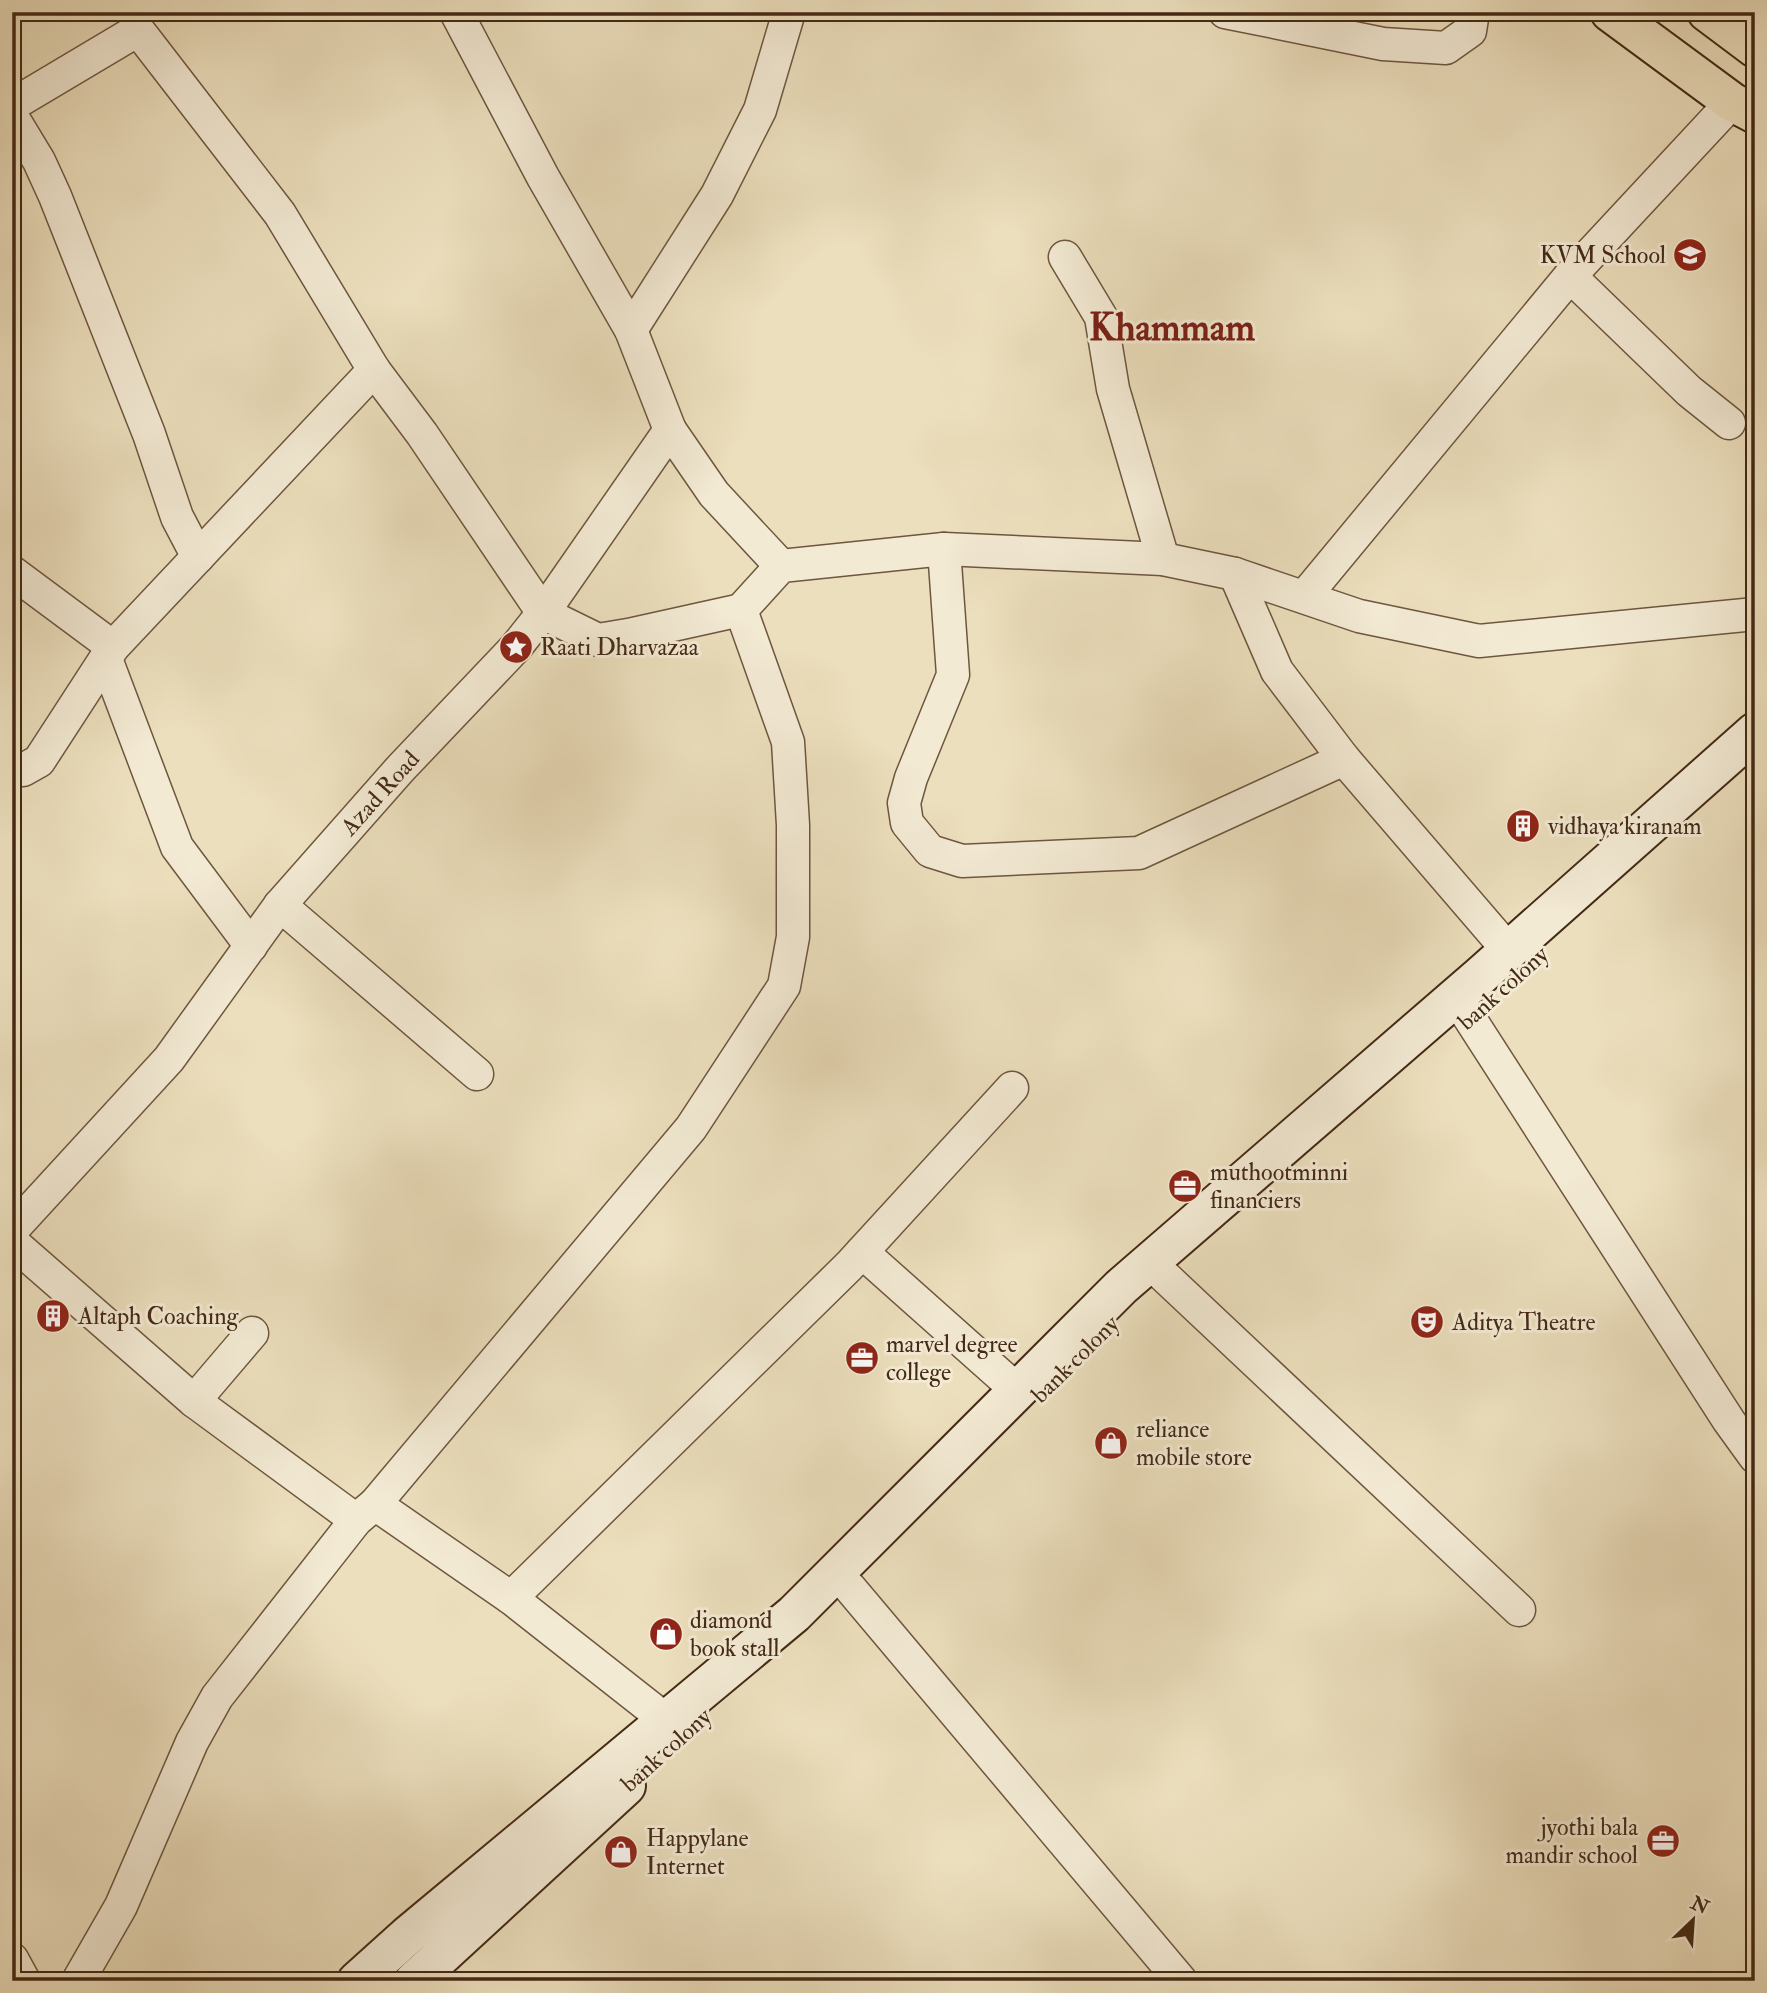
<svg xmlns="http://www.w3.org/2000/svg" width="1767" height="1993" viewBox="0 0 1767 1993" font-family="'IM FELL Double Pica',serif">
	<rect width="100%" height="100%" fill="#ecdfbd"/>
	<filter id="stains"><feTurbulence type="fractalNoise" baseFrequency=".00286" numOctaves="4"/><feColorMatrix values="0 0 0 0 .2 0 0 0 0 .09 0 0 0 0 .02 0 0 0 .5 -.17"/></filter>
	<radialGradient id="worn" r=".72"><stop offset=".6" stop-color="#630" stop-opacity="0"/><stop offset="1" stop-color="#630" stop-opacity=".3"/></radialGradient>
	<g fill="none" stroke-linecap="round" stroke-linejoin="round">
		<!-- street casing -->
		<g stroke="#6e563f" stroke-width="35">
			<g id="street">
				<path d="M1225 12 1383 44 1446 48 1470 31 1473 12"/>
				<path d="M12 105 138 30 280 214 374 370 422 434 543 613 598 640 628 635 741 610 781 566 944 549 1163 559 1235 574 1359 616 1479 641 1755 614"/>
				<path d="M12 121 16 123 39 161 55 196 149 434 177 517 198 557"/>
				<path d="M1065 257 1101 317 1113 389 1163 559"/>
				<path d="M1570 276 1689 391 1729 423"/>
				<path d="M631 330 717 195 760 110 789 12"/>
				<path d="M670 430 714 494 781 566"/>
				<path d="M944 549 953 675 911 778 904 803 907 823 930 851 962 861 1139 853 1344 759"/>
				<path d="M12 572 113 647"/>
				<path d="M1235 574 1277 671 1344 759 1509 951"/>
				<path d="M1305 596 1570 276 1732 102"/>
				<path d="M106 659 177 847 251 946"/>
				<path d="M12 767 23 770 39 761 113 647 374 370"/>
				<path d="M280 905 477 1074"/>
				<path d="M1456 997 1729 1421 1755 1457"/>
				<path d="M12 1230 169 1059 280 905 401 768 516 647 543 613 670 430 631 330 543 177 456 12"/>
				<path d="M12 1242 194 1401 356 1520"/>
				<path d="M862 1252 1017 1390"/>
				<path d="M1161 1273 1519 1610"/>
				<path d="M194 1401 252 1333"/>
				<path d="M850 1588 1181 1981"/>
				<path d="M511 1598 849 1266 1012 1088"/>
				<path d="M666 1720 511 1598 375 1504 691 1128 784 986 793 937V825L788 742 741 610"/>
				<path d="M12 1959 24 1981"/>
				<path d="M78 1981 121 1906 192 1742 217 1697 356 1520 375 1504"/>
			</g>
		</g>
		<!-- secondary casing -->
		<g stroke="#442915" stroke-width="42">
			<g id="secondary">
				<path d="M357 1981 407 1936 794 1614 1121 1287 1480 976 1755 732"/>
				<path d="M414 1981 626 1786"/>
			</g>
		</g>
		<!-- primary casing -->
		<g stroke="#442915" stroke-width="42">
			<g id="primary">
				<path d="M1610 12 1732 102 1755 114"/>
				<path d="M1707 12 1755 48"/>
			</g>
		</g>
		<!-- street -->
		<use href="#street" stroke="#f3ead4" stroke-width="32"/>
		<!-- secondary -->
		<use href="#secondary" stroke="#f3ead4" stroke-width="38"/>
		<!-- primary -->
		<use href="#primary" stroke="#ecdfbd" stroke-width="38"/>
	</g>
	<!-- icons -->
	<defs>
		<g id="school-disc" transform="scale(1.75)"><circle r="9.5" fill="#8f2418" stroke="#f3ead4"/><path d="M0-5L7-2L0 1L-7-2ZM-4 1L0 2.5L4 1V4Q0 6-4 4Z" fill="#fff"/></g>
		<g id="sight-disc" transform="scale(1.75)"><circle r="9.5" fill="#8f2418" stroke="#f3ead4"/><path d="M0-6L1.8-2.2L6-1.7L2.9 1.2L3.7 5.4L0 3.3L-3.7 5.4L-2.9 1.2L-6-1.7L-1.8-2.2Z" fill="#fff"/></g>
		<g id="building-disc" transform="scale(1.75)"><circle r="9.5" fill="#8f2418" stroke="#f3ead4"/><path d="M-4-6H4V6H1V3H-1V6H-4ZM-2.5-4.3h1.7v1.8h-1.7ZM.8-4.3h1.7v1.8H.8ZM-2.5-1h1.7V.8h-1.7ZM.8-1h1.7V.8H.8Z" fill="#fff"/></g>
		<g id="office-disc" transform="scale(1.75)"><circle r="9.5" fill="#8f2418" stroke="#f3ead4"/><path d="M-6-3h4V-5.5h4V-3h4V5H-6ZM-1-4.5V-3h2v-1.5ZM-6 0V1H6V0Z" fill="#fff"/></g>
		<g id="theatre-disc" transform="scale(1.75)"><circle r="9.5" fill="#8f2418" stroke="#f3ead4"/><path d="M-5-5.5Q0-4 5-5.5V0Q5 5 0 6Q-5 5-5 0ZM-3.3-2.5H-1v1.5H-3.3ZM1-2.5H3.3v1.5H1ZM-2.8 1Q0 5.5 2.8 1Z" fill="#fff"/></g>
		<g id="shop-disc" transform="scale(1.75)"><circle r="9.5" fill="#8f2418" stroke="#f3ead4"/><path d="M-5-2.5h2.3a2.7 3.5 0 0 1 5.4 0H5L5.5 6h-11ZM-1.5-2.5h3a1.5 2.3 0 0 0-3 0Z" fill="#fff"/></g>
	</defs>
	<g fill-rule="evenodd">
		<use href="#school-disc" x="1690" y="255"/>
		<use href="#sight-disc" x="516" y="647"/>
		<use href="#building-disc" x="1523" y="826"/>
		<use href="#office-disc" x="1185" y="1186"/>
		<use href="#building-disc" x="53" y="1316"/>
		<use href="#theatre-disc" x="1427" y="1322"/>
		<use href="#office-disc" x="862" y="1358"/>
		<use href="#shop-disc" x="1111" y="1443"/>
		<use href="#shop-disc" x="666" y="1634"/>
		<use href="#office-disc" x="1663" y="1841"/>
		<use href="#shop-disc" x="621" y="1852"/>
	</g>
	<g text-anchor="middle" stroke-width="6" stroke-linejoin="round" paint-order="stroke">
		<!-- poi labels -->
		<g font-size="24" fill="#442915" stroke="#f3ead4" text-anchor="start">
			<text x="1666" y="263" text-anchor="end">KVM School</text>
			<text x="540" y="655">Raati Dharvazaa</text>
			<text x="1548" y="834">vidhaya kiranam</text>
			<text x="1210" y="1180">muthootminni<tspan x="1210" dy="28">financiers</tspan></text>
			<text x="78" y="1324">Altaph Coaching</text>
			<text x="1452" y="1330">Aditya Theatre</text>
			<text x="886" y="1352">marvel degree<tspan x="886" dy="28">college</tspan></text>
			<text x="1136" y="1437">reliance<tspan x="1136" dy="28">mobile store</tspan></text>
			<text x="690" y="1628">diamond<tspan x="690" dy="28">book stall</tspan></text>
			<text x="1638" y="1835" text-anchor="end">jyothi bala<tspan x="1638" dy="28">mandir school</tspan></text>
			<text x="646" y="1846">Happylane<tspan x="646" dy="28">Internet</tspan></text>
		</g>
		<!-- street labels -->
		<g font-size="24" fill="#442915" stroke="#f3ead4">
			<text transform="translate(380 793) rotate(-48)" y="8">Azad Road</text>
			<text transform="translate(1503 988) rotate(-42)" y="8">bank colony</text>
			<text transform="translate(1075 1359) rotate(-45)" y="8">bank colony</text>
			<text transform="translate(666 1750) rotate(-42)" y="8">bank colony</text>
		</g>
		<!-- town labels -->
		<g font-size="38" font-weight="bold" fill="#7a1f14" stroke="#f3ead4">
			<text x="1172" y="340">Khammam</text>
		</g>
	</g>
	<!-- margin -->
	<rect width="1767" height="1993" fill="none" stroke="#ecdfbd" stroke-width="42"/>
	<rect x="14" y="14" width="1739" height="1965" fill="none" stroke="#442915" stroke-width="3.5"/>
	<rect x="21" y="21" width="1725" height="1951" fill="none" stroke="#442915" stroke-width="2"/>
	<!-- north arrow -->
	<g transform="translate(1693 1920) rotate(25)" stroke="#f3ead4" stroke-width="5" paint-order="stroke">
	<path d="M0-5L12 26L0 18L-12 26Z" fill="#442915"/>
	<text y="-10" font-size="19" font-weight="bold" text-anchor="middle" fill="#442915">N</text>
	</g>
	<rect width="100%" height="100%" filter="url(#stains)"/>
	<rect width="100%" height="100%" fill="url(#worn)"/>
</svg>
